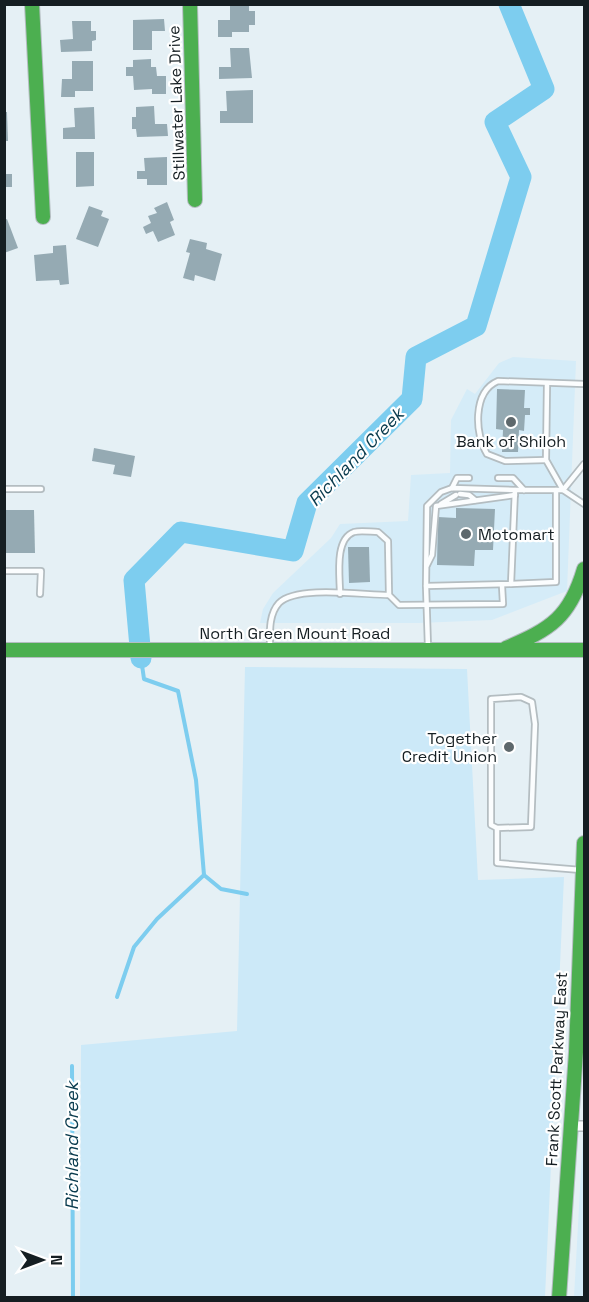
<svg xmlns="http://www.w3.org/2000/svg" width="589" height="1302" viewBox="0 0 589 1302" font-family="'Space Grotesk',sans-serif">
	<rect width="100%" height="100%" fill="#e5f0f5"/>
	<!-- built -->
	<g fill="#d5ecf8">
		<path d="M513 357 576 361 567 591 492 620 419 623H260L263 609 273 593 331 538 340 524 408 521 411 475 450 473 451 420 467 389 475 394 499 363Z"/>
		<path d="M584 1118V1297H574Z"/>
	</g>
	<!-- green -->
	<path fill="#cce9f8" d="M245 667 467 669 478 880 564 877 545 1297H80L81 1045 237 1031Z"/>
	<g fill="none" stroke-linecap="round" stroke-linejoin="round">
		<!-- stream -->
		<g stroke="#7dcdef" stroke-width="4">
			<path d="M141 658 144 679 178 691 196 780 204 875"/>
			<path d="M204 875 221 889 247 894"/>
			<path d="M117 997 134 947 157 919 204 875"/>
			<path d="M72 1066 73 1298"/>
		</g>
		<!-- river -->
		<path stroke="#7dcdef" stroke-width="21" d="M141 658 134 580 181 532 293 551 307 503 412 399 416 357 476 326 521 177 495 122 544 89 509 4"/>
	</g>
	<!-- building -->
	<g fill="#95aab3">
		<path d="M230 4H249V11H255V25H249V32H232V37H218V20H230Z"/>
		<path d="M164 19 165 31H152V50H133V20Z"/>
		<path d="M72 21H91V31H96V40L92 41V51L61 52 60 40 73 39Z"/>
		<path d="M230 48H249L252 78 219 79V67H231Z"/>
		<path d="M151 59V67H156L157 76H166V94H152V89L134 90 133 76H126V67H133V60Z"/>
		<path d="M72 61H93V91H75V97H61L62 79H72Z"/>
		<path d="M253 90V123H220V111H227L226 91Z"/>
		<path d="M154 106 155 124H167L168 136 137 137 136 129H132V117H136V107Z"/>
		<path d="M94 107 95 139H63V128L75 127 74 108Z"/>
		<path d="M4 112H7L8 141H4Z"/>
		<path d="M76 152H94V186L76 187Z"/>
		<path d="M167 157V185H147V179H137V171H145L144 158Z"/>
		<rect x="4" y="174" width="8" height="13"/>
		<path d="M167 202 174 220 170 222 175 235 158 242 153 231 146 234 143 227 151 223 148 216 157 213 154 208Z"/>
		<path d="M89 206 103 211 101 216 109 219 98 247 76 239Z"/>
		<path d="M7 219 18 248 4 253V220Z"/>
		<path d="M190 239 207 243 206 249 222 254 215 281 195 275 194 281 183 278 190 253 186 252Z"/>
		<path d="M66 245 69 284 60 285 59 280 36 281 34 255 53 253V246Z"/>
		<path d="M497 389 525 390 524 408H530V415H525L524 431 519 430 518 452H502L503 430 496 429Z"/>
		<path d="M94 448 135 456 131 477 113 474 115 465 92 461Z"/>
		<path d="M456 508 495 509 493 550H475L474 566 437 565 438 517 456 518Z"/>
		<path d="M4 510H34L35 553H4Z"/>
		<path d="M348 547H369L370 582 349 583Z"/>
	</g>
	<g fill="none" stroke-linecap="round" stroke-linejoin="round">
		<!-- lane casing -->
		<g stroke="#b4bdc1" stroke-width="8">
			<g id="lane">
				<path d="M547 384 546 460 563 490 584 504"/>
				<path d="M546 460 505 461 487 454C475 435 472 392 498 381L584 384"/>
				<path d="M498 478H513L524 490"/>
				<path d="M452 488 457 478H469"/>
				<path d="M4 489H41"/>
				<path d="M460 494 469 495 475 500"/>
				<path d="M441 504 456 495"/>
				<path d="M427 565 432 555 436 506 515 495"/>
				<path d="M4 571H41L40 594"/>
				<path d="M511 584 556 582V490"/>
				<path d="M426 586 427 506 441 492 452 488 515 490"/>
				<path d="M340 594C340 577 334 539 354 532 361 530 371 532 378 532L388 541 389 595 399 605 503 604 502 586"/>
				<path d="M428 647 426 586 511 584 515 490H563L584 464"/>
				<path d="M270 648C270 634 268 615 279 603 297 585 363 595 389 595"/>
				<path d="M521 697 532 702 535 724 531 827 497 828 491 825V699Z"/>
				<path d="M497 828V863L581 870"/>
			</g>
		</g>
		<!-- street casing -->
		<g stroke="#b4bdc1" stroke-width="12">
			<path id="street" d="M570 1126H584"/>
		</g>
		<!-- fast casing -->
		<g stroke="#b4bdc1" stroke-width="16">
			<g id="fast">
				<path d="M32 4 43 217"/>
				<path d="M190 4 195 200"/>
				<path d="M506 648C551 629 570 617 584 569"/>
				<path d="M4 650H584"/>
				<path d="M559 1298 576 1052 584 843"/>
			</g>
		</g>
		<!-- lane -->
		<use href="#lane" stroke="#fbfdfe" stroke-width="4.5"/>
		<!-- street -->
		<use href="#street" stroke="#fbfdfe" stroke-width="9"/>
		<!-- fast -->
		<use href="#fast" stroke="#4caf50" stroke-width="14"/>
	</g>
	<!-- markers -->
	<g fill="#5e686c" stroke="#fff" stroke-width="2">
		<circle cx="511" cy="422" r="6"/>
		<circle cx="466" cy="534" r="6"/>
		<circle cx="509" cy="747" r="6"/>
	</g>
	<g text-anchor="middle" stroke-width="4.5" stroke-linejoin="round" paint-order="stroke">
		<!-- street labels -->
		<g font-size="16" fill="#151e22" stroke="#fff">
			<text transform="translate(176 103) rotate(-92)" y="6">Stillwater Lake Drive</text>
			<text x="295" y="639">North Green Mount Road</text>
			<text transform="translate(556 1069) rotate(-87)" y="6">Frank Scott Parkway East</text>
		</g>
		<!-- poi labels -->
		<g font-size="16" fill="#151e22" stroke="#fff">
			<text x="511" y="447">Bank of Shiloh</text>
			<text x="478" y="540" text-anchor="start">Motomart</text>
			<text x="497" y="744" text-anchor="end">Together<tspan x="497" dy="18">Credit Union</tspan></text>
		</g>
		<!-- water labels -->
		<g font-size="18" font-style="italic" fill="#093b4e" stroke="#fff">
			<text transform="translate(356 457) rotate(-46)" y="6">Richland Creek</text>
			<text transform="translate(72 1146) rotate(-90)" y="6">Richland Creek</text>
		</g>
	</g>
	<!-- border -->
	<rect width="589" height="1302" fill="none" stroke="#151e22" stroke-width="12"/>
	<!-- north arrow -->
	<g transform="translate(42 1260) rotate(90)" stroke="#ffffff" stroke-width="4.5" paint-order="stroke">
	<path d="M0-4.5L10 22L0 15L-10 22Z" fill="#151e22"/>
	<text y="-9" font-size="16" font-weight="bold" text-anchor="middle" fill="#151e22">N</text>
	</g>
</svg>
